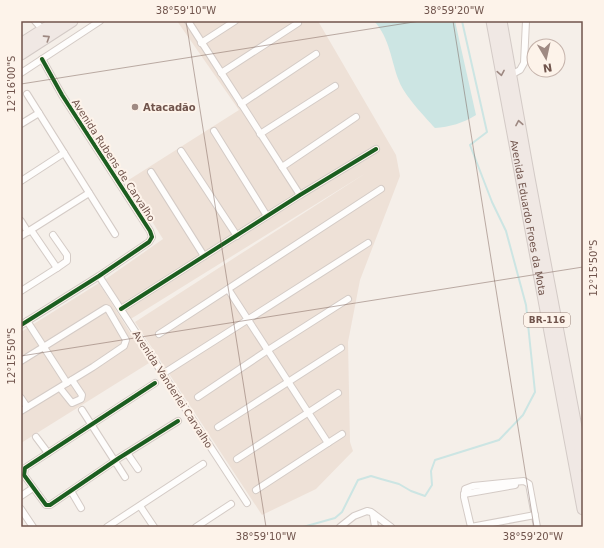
<svg xmlns="http://www.w3.org/2000/svg" width="604" height="548" viewBox="0 0 604 548" font-family="'DejaVu Sans',sans-serif">
	<rect width="100%" height="100%" fill="#f5efe9"/>
	<!-- residential -->
	<g fill="#eee1d7">
		<path d="M177 21H318L396 155 400 176 360 280 348 342 350 442 353 451 316 489 262 515 135 322 366 173 129 320 103 281 163 239 127 181 239 110Z"/>
		<path d="M99 283 149 363 21 443V332Z"/>
	</g>
	<!-- water -->
	<path fill="#cce5e3" d="M374 21H455L476 115C464 123 449 127 435 128 424 116 404 95 399 81 391 61 390 38 374 21Z"/>
	<g fill="none" stroke-linecap="round" stroke-linejoin="round">
		<!-- stream -->
		<path stroke="#cce5e3" stroke-width="2" d="M303 527 335 518 342 512 358 480 371 476 381 479 399 484 411 491 425 496 432 485 431 471 435 460 499 440 523 415 535 392 526 305 506 231 492 202 470 145 487 132 462 21"/>
		<!-- minor casing -->
		<g stroke="#d4cbc6" stroke-width="8">
			<g id="minor">
				<path d="M35 21 43 30"/>
				<path d="M188 21 300 195"/>
				<path d="M201 43 235 21"/>
				<path d="M21 73 100 21"/>
				<path d="M221 73 298 23"/>
				<path d="M511 75 520 70 524 63 526 21"/>
				<path d="M27 94 115 234"/>
				<path d="M241 104 316 54"/>
				<path d="M21 124 39 113"/>
				<path d="M214 131 267 216"/>
				<path d="M260 134 335 86"/>
				<path d="M181 151 237 236"/>
				<path d="M282 167 356 117"/>
				<path d="M151 172 204 256"/>
				<path d="M21 181 64 153"/>
				<path d="M21 221 28 232"/>
				<path d="M31 230 57 268 67 261V255L53 235"/>
				<path d="M21 236 89 193"/>
				<path d="M99 276 247 503"/>
				<path d="M228 289 328 443 256 490"/>
				<path d="M21 291 57 268"/>
				<path d="M121 309 300 195 376 149"/>
				<path d="M27 321 67 383"/>
				<path d="M21 325 99 276 149 242 152 237 150 231 62 95 42 59"/>
				<path d="M159 334 381 189"/>
				<path d="M21 361 106 308 108 309 126 340 124 346 93 367 21 411"/>
				<path d="M164 373 368 243"/>
				<path d="M155 383 25 468 24 475 46 505H50L119 458 178 421"/>
				<path d="M60 388 72 403 81 399 82 395 72 380"/>
				<path d="M198 397 268 350 348 299"/>
				<path d="M21 398 27 407"/>
				<path d="M82 410 125 477"/>
				<path d="M218 427 341 348"/>
				<path d="M36 437 48 453"/>
				<path d="M328 443 342 434"/>
				<path d="M127 453 138 469"/>
				<path d="M237 459 338 393"/>
				<path d="M71 491 81 508"/>
				<path d="M464 494 515 485"/>
				<path d="M21 496 33 488"/>
				<path d="M140 506 154 527"/>
				<path d="M21 509 33 527"/>
				<path d="M373 514 375 527"/>
				<path d="M107 527 203 464"/>
				<path d="M196 527 231 504"/>
				<path d="M340 527 354 516 367 511 371 512 391 527"/>
				<path d="M471 527 464 497 465 489 473 486 524 481 529 484 537 527"/>
				<path d="M471 527 535 515"/>
			</g>
		</g>
		<!-- trunk casing -->
		<g stroke="#d3cac6" stroke-width="13">
			<g id="trunk">
				<path id="s1" d="M492 21 583 509"/>
				<path d="M501 21 529 178 583 464"/>
				<path d="M21 44 57 21"/>
				<path d="M21 54 72 21"/>
			</g>
		</g>
		<!-- minor -->
		<use href="#minor" stroke="#fefdfc" stroke-width="6"/>
		<!-- trunk -->
		<use href="#trunk" stroke="#f0e8e4" stroke-width="11"/>
		<!-- cycleway casing -->
		<g stroke="#fdf3ea" stroke-width="6">
			<g id="cycleway">
				<path d="M121 309 300 195 376 149"/>
				<path d="M21 325 99 276 149 242 152 237 150 231 62 95 42 59"/>
				<path d="M155 383 25 468 24 475 46 505H50L119 458 178 421"/>
			</g>
		</g>
		<!-- cycleway -->
		<use href="#cycleway" stroke="#1b5e20" stroke-width="4"/>
	</g>
	<!-- one-way arrows -->
	<defs><path id="oneway-chevron" d="M-2-3.5L2.5 0L-2 3.5" fill="none" stroke-width="1.6" stroke-linecap="round" stroke-linejoin="round"/></defs>
	<g stroke="#9d8881">
		<use href="#oneway-chevron" transform="translate(47 38) rotate(-33)"/>
		<use href="#oneway-chevron" transform="translate(501 73) rotate(80)"/>
		<use href="#oneway-chevron" transform="translate(519 123) rotate(-100)"/>
	</g>
	<!-- ticks -->
	<path fill="none" stroke="#70544c" stroke-width="1" stroke-opacity="0.45" d="M186 21 266 527M453 21 534 527M21 84 420 21M21 356 583 267"/>
	<!-- markers -->
	<circle fill="#9f8a83" stroke="#fdf3ea" stroke-width="1.5" cx="135" cy="107" r="4"/>
	<g text-anchor="middle" stroke-width="4" stroke-linejoin="round" paint-order="stroke">
		<!-- shield labels -->
		<rect fill="#fdf3ea" stroke="#9a847b" stroke-width="1" x="524" y="313" width="46" height="14" rx="3"/>
		<g font-size="9" font-weight="bold" fill="#70544c">
			<text x="547" y="323">BR-116</text>
		</g>
		<!-- poi labels -->
		<g font-size="10" font-weight="bold" fill="#70544c" stroke="#fdf3ea" text-anchor="start">
			<text x="143" y="111">Atacadão</text>
		</g>
		<!-- street labels -->
		<g font-size="10" fill="#70544c" stroke="#fdf3ea">
			<text transform="translate(114 160) rotate(57)" y="4">Avenida Rubens de Carvalho</text>
			<text dy="4" stroke="none"><textPath href="#s1" startOffset="200">Avenida Eduardo Froes da Mota</textPath></text>
			<text transform="translate(173 389) rotate(57)" y="4">Avenida Vanderlei Carvalho</text>
		</g>
	</g>
	<!-- border -->
	<rect width="604" height="548" fill="none" stroke="#fdf3ea" stroke-width="44"/>
	<!-- north arrow -->
	<g transform="translate(546 58) rotate(171)"><circle r="19" fill="#fdf3ea" stroke="#c5b3ab"/>
	<path d="M0-3L7 15L0 10L-7 15Z" fill="#9f8a83"/>
	<text y="-6" font-size="11" font-weight="bold" text-anchor="middle" fill="#70544c">N</text>
	</g>
	<rect x="22" y="22" width="560" height="504" fill="none" stroke="#70544c" stroke-width="1.5"/>
	<g font-size="10" text-anchor="middle" fill="#70544c">
		<text x="186" y="14">38°59'10"W</text>
		<text x="454" y="14">38°59'20"W</text>
		<text transform="translate(11 84) rotate(-90)" y="4">12°16'00"S</text>
		<text transform="translate(593 268) rotate(-90)" y="4">12°15'50"S</text>
		<text transform="translate(11 356) rotate(-90)" y="4">12°15'50"S</text>
		<text x="266" y="540">38°59'10"W</text>
		<text x="533" y="540">38°59'20"W</text>
	</g>
</svg>
